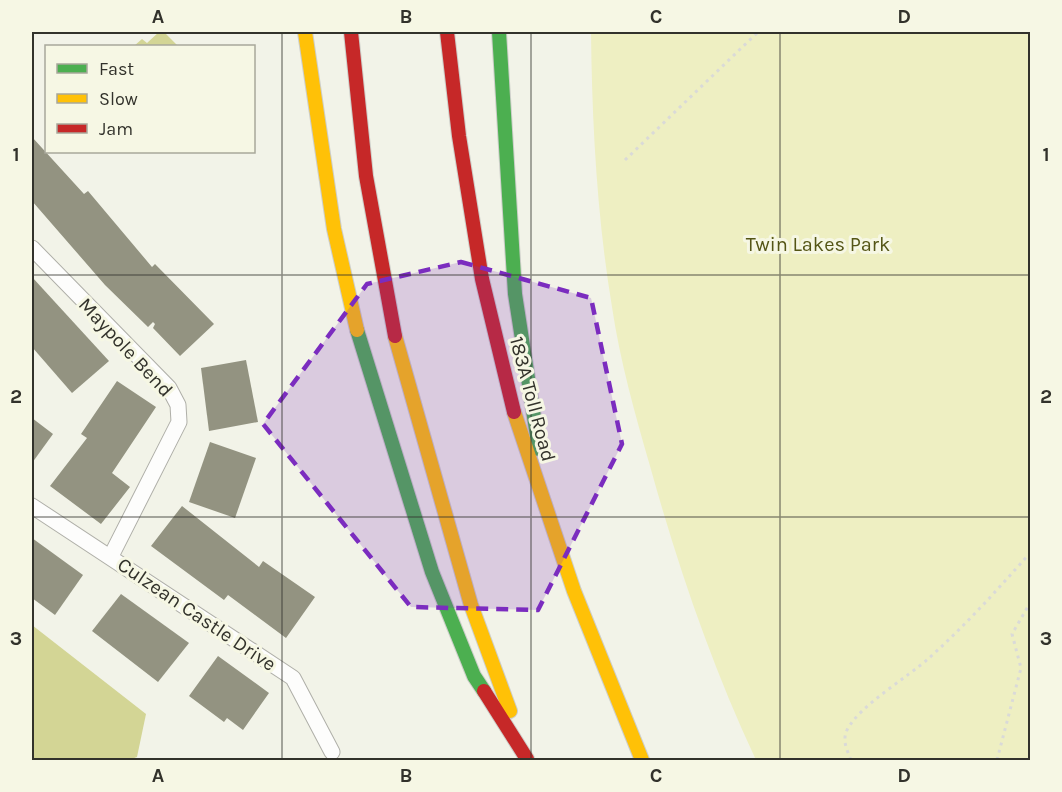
<svg xmlns="http://www.w3.org/2000/svg" width="1062" height="792" viewBox="0 0 1062 792" font-family="Karla,sans-serif">
	<rect width="100%" height="100%" fill="#f2f3e8"/>
	<!-- green -->
	<path fill="#eeefc2" d="M591 32H1030V760H756C712 666 678 567 650 466 635 414 620 361 612 307 597 217 592 123 591 32Z"/>
	<!-- water -->
	<g fill="#d3d595">
		<path d="M159 32H164L177 45 134 46 142 39 147 43Z"/>
		<path d="M32 625 146 714 137 757 129 760H32Z"/>
	</g>
	<!-- building -->
	<g fill="#939381">
		<path d="M32 137 84 194 88 191 152 267 155 264 214 324 180 356 153 328 155 324 153 322 148 327 105 285 32 201Z"/>
		<path d="M32 277 109 361 72 393 32 347Z"/>
		<path d="M246 360 258 422 209 431 201 368Z"/>
		<path d="M117 381 156 407 112 473 130 487 101 524 50 486 87 438 81 434Z"/>
		<path d="M32 418 53 434 32 463Z"/>
		<path d="M210 442 256 458 235 518 189 502Z"/>
		<path d="M182 506 259 567 263 561 315 597 286 638 228 595 224 600 151 546Z"/>
		<path d="M32 538 83 575 55 615 32 598Z"/>
		<path d="M121 594 189 643 158 682 92 631Z"/>
		<path d="M218 656 269 693 243 730 227 718 224 722 189 696Z"/>
	</g>
	<g fill="none" stroke-linecap="round" stroke-linejoin="round">
		<!-- street casing -->
		<g stroke="#afafa8" stroke-width="17">
			<g id="street">
				<path d="M32 248 169 388 178 405 179 422 111 556"/>
				<path d="M32 506 293 678 332 752"/>
			</g>
		</g>
		<!-- fast casing -->
		<g stroke="#cdcec9" stroke-width="16">
			<g id="fast">
				<path d="M499 32 515 294 539 449"/>
				<path d="M357 330 432 572 474 676 484 691"/>
			</g>
		</g>
		<!-- slow casing -->
		<g stroke="#cdcec9" stroke-width="16">
			<g id="slow">
				<path d="M305 32 334 229 357 330"/>
				<path d="M395 336 471 605 510 711"/>
				<path d="M514 412 574 591 642 760"/>
			</g>
		</g>
		<!-- jam casing -->
		<g stroke="#cdcec9" stroke-width="16">
			<g id="jam">
				<path d="M351 32 366 176 395 336"/>
				<path d="M447 32 459 136 482 279 514 412"/>
				<path d="M484 691 527 759"/>
			</g>
		</g>
		<!-- path -->
		<g stroke="#dadad8" stroke-width="3" stroke-dasharray="3 4.5" stroke-linecap="butt">
			<path d="M625 160 758 32"/>
			<path d="M851 760C847 750 842 741 847 730 859 706 908 677 929 658 966 625 998 589 1030 553"/>
			<path d="M997 760 1021 668 1012 634 1030 603"/>
		</g>
		<!-- street -->
		<use href="#street" stroke="#fdfdfc" stroke-width="15"/>
		<!-- fast -->
		<use href="#fast" stroke="#4caf50" stroke-width="14"/>
		<!-- slow -->
		<use href="#slow" stroke="#ffc107" stroke-width="14"/>
		<!-- jam -->
		<use href="#jam" stroke="#c62828" stroke-width="14"/>
	</g>
	<!-- marked area -->
	<path fill="#7b2cbf" fill-opacity="0.2" stroke="#7b2cbf" stroke-width="4.5" stroke-dasharray="12 8" stroke-linejoin="round" d="M461 262 591 298 622 444 538 610 411 607 263 424 367 284Z"/>
	<!-- grid -->
	<path fill="none" stroke="#32322b" stroke-width="1.5" stroke-opacity="0.55" d="M282 32V760M531 32V760M780 32V760M32 275H1030M32 517H1030"/>
	<g text-anchor="middle" stroke-width="6" stroke-linejoin="round" paint-order="stroke">
		<!-- park labels -->
		<g font-size="20" fill="#545515" stroke="#f6f7e4">
			<text x="818" y="251">Twin Lakes Park</text>
		</g>
		<!-- street labels -->
		<g font-size="20" fill="#32322b" stroke="#f6f7e4">
			<text transform="translate(126 347) rotate(47)" y="7">Maypole Bend</text>
			<text transform="translate(533 399) rotate(75)" y="7">183A Toll Road</text>
			<text transform="translate(197 614) rotate(34)" y="7">Culzean Castle Drive</text>
		</g>
	</g>
	<!-- border -->
	<rect width="1062" height="792" fill="none" stroke="#f6f7e4" stroke-width="66"/>
	<!-- legend -->
	<rect x="45" y="45" width="210" height="108" fill="#f6f7e4" stroke="#a8a89a" stroke-width="1.5"/>
	<rect x="57" y="64" width="30" height="9" fill="#4caf50" stroke="#a8a89a" stroke-width="1.5"/>
	<text x="99" y="75" font-size="18" fill="#32322b">Fast</text>
	<rect x="57" y="94" width="30" height="9" fill="#ffc107" stroke="#a8a89a" stroke-width="1.5"/>
	<text x="99" y="105" font-size="18" fill="#32322b">Slow</text>
	<rect x="57" y="124" width="30" height="9" fill="#c62828" stroke="#a8a89a" stroke-width="1.5"/>
	<text x="99" y="135" font-size="18" fill="#32322b">Jam</text>
	<rect x="33" y="33" width="996" height="726" fill="none" stroke="#32322b" stroke-width="2"/>
	<g font-size="20" text-anchor="middle" font-weight="bold" fill="#32322b">
		<text x="158" y="23">A</text>
		<text x="406" y="23">B</text>
		<text x="656" y="23">C</text>
		<text x="904" y="23">D</text>
		<text x="16" y="161">1</text>
		<text x="1046" y="161">1</text>
		<text x="16" y="403">2</text>
		<text x="1046" y="403">2</text>
		<text x="16" y="645">3</text>
		<text x="1046" y="645">3</text>
		<text x="158" y="782">A</text>
		<text x="406" y="782">B</text>
		<text x="656" y="782">C</text>
		<text x="904" y="782">D</text>
	</g>
</svg>
